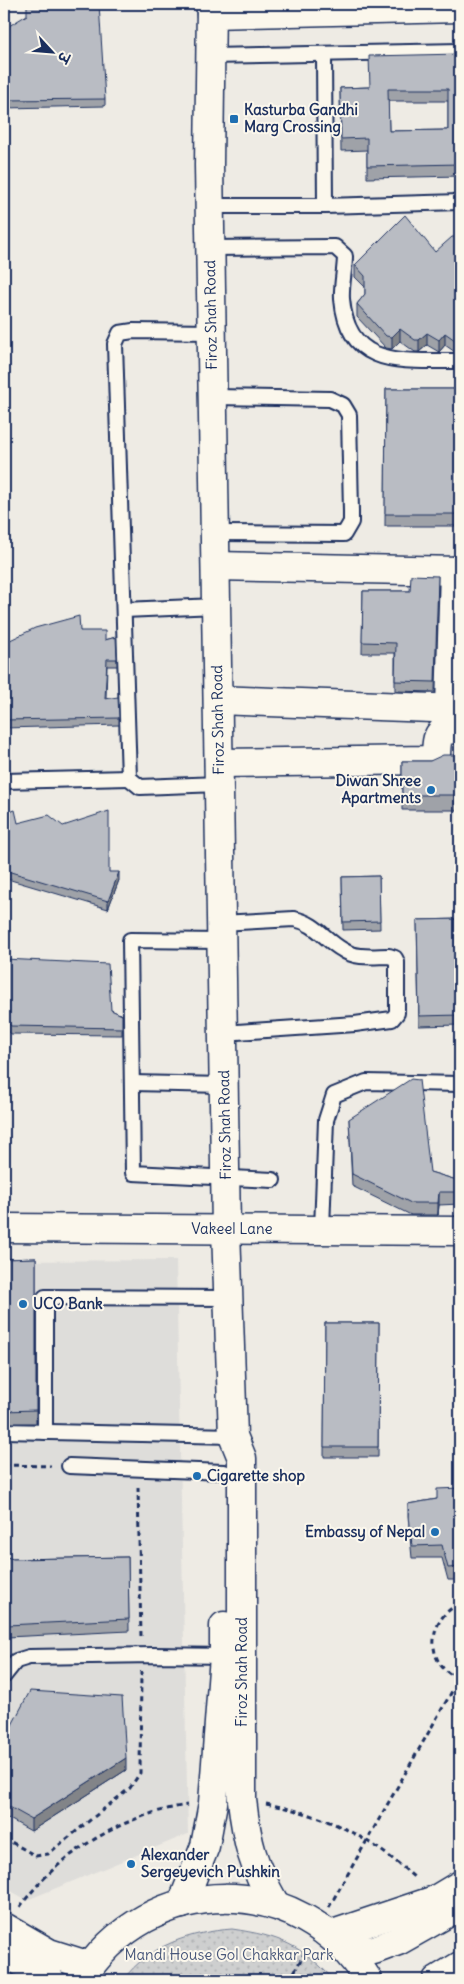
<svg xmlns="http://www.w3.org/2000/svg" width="464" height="1984" viewBox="0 0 464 1984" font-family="Delius,'Playpen Sans Deva',sans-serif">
	<defs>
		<pattern id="green-dots" width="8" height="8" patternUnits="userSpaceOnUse" patternTransform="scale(1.25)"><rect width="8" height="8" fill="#cecfcf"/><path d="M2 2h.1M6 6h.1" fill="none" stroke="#b0b2b4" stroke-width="1.8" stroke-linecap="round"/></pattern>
	</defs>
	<rect width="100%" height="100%" fill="#eeebe4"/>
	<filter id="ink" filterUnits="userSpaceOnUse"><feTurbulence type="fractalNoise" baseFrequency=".02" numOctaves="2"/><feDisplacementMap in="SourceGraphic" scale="10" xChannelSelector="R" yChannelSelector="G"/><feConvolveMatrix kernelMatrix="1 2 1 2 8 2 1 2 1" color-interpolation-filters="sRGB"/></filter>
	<g filter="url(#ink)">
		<!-- built -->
		<path fill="#deddda" d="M176 1260 188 1834 27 1900 4 1887V1261Z"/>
		<!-- green -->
		<path fill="url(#green-dots)" stroke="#747f96" d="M232 1929C280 1936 301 1945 334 1980H123C149 1945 191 1932 232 1929Z"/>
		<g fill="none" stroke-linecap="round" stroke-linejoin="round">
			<!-- lane casing -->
			<g stroke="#1b2f5e" stroke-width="18">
				<g id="lane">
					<path d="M324 55 325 206"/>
					<path d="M210 56 460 51"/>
					<path d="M210 206H325L460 202"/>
					<path d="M210 248 335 247 345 256C345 270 341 285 342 299 348 371 407 360 460 361"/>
					<path d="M212 332 133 331 120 333 115 344 129 778 140 787 219 784"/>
					<path d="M213 397 330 399 343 405 349 415 351 512V522L344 534 215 533"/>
					<path d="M124 610 216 606"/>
					<path d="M4 781 129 778"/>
					<path d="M221 923 294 919C316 923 325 940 343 950 356 959 374 956 389 956L395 958 397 962V1013L392 1019 355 1024 223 1033"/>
					<path d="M222 941 130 940 133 1173 273 1180"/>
					<path d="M132 1083 224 1085"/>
					<path d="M322 1229 326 1120 334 1095 366 1082 460 1084"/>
					<path d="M4 1431 233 1436"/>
					<path d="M45 1432V1297L228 1298"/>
					<path d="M69 1466 224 1472"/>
					<path d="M4 1676 16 1661 29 1657 153 1655 228 1656"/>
				</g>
			</g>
			<!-- street casing -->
			<g stroke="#1b2f5e" stroke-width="31">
				<g id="street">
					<path d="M211 14 460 8"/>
					<path d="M216 566 460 571"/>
					<path d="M218 700 460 709"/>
					<path d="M450 708 454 571"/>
					<path d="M219 763 430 760 436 755C437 733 438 729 460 729"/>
					<path d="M4 1228 460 1231"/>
					<path d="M330 1935 435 1900 460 1885"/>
				</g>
			</g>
			<!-- secondary casing -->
			<g stroke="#1b2f5e" stroke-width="31">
				<g id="secondary">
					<path d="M211 4 209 165 226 1229 233 1436 242 1458V1800C247 1844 253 1866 275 1904"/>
					<path d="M182 1904 205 1846 213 1803 224 1656V1626"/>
					<path d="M4 1927 49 1953 90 1966"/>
					<path d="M4 1952 39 1972 50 1980"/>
					<path d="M348 1952 374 1950 398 1941 460 1906"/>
					<path d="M81 1980C149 1871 301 1870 368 1980"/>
					<path d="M437 1980 460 1966"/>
				</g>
			</g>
			<!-- path -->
			<g stroke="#1b2f5e" stroke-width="3" stroke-dasharray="5 4" stroke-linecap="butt">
				<path d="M4 1465 51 1466"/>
				<path d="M138 1487 141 1638"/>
				<path d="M458 1679C451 1675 445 1671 440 1664 426 1643 437 1612 460 1604"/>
				<path d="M266 1804C327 1815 371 1837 416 1879"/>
				<path d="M4 1838 36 1856 48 1854 130 1788 140 1773 141 1671"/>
				<path d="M20 1907C57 1854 123 1815 187 1805"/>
				<path d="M329 1907 459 1679"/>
				<path d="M290 1980 306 1950"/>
			</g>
			<!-- lane -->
			<use href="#lane" stroke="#fbf7ec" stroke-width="14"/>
			<!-- street -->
			<use href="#street" stroke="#fbf7ec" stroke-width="28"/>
			<!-- secondary -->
			<use href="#secondary" stroke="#fbf7ec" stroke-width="28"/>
		</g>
		<!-- wall -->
		<g fill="#9fa2a8" stroke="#1b2f5e" fill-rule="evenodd">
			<path d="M4 29 105 99V106L4 108Z"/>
			<path d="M460 54V176L367 178V150L341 151 340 88 369 87ZM388 101H448V130L389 131Z"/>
			<path d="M460 237V347L455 352 445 345 439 352 427 345 419 352H415L400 341 392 349 386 348 357 317V304L365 294V287L355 277V265L435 252Z"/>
			<path d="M386 389H460V526H385Z"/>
			<path d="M438 576 435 692 395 691V653H362L363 591H410Z"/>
			<path d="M80 631 105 640 116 637 117 666H107L106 698 119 718V725L4 728V643Z"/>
			<path d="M460 755V810H402V761H430Z"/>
			<path d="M4 814 18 823 109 872 119 880 108 909 4 878Z"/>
			<path d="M379 876 380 929 343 930 342 877Z"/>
			<path d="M460 919V1025L419 1026 417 920Z"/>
			<path d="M4 959 111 1010 122 1015V1035L11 1034 4 1026Z"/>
			<path d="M349 1119 430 1172 460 1181V1204L439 1205 438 1215H411L352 1186Z"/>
			<path d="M36 1258V1423H4V1259Z"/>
			<path d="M325 1323H379L378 1457H324Z"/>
			<path d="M460 1488V1580H448L442 1558H412L408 1516V1504L437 1499Z"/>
			<path d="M128 1557 129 1631 7 1637 4 1642 13 1559Z"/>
			<path d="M4 1740 126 1770 31 1831 4 1816Z"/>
		</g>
		<!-- shaded-wall -->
		<g fill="#828488" stroke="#1b2f5e">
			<path d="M400 329V341L392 349V337Z"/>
			<path d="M427 333V345L419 352V340Z"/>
			<path d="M445 333V345L439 352V340Z"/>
			<path d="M460 334V347L455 352V340Z"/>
			<path d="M119 872V880L108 909V901Z"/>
			<path d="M439 1192V1205L438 1215V1203Z"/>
			<path d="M7 1625V1637L4 1642V1630Z"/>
			<path d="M126 1758V1770L31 1831V1819Z"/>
		</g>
		<!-- building -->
		<g fill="#b9bcc3" stroke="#1b2f5e" fill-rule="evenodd">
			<path d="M27 4H99L105 99 4 100V29L27 15Z"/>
			<path d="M460 54V164L367 166V138L341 139 340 88 370 87 369 56ZM388 89H448V130L389 131Z"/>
			<path d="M405 215 435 252 452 237H460V334L455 340 445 333 439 340 427 333 419 340H415L400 329 392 337 386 336 357 304 365 294V276L355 265Z"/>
			<path d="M386 389H460V514H385Z"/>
			<path d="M411 575 438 576 435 682 395 681 396 643 362 642 363 591H410Z"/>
			<path d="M79 616 80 631H105V640L116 637 117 659H107L105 699 118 697 119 718 4 720V643L35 628Z"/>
			<path d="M443 755H460V795H402V761H430Z"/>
			<path d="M15 810 18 823 49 815 63 826 109 811V872H119L108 901 4 870V814Z"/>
			<path d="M379 876 380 921 343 922 342 877Z"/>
			<path d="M460 919V1015L419 1016 417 920Z"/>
			<path d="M4 959 108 964 111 1010 122 1015V1028L11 1026 4 1019Z"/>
			<path d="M411 1079 419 1080 430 1172 460 1181V1192H439L438 1203H411L352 1174 349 1119Z"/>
			<path d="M36 1258V1410L4 1411V1259Z"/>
			<path d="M325 1323H379L378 1447H324Z"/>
			<path d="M460 1488V1567L448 1568 442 1545 412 1546 408 1504 437 1499V1489Z"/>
			<path d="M4 1556 13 1559 128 1557 129 1619 7 1625 4 1630Z"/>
			<path d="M30 1691 122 1697 126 1758 31 1819 4 1804V1740Z"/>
		</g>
	</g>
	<!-- markers -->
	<g fill="#1f6fb2" stroke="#fbf7ec" stroke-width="2">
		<rect x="229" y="114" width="10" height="10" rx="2.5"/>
		<circle cx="431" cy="790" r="5"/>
		<circle cx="23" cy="1304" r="5"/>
		<circle cx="197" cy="1476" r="5"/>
		<circle cx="435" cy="1532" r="5"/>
		<circle cx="131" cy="1864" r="5"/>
	</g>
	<g text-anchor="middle" stroke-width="4" stroke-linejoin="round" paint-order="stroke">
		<!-- poi labels -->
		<g font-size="15" font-weight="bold" fill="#1b2f5e" stroke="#fbf7ec" text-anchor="start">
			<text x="244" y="115">Kasturba Gandhi<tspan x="244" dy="17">Marg Crossing</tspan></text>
			<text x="421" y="786" text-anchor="end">Diwan Shree<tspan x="421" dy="17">Apartments</tspan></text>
			<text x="33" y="1309">UCO Bank</text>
			<text x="207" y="1481">Cigarette shop</text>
			<text x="425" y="1537" text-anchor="end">Embassy of Nepal</text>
			<text x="141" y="1860">Alexander<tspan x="141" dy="17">Sergeyevich Pushkin</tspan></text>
		</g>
		<!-- street labels -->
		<g font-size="15" fill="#1b2f5e" stroke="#fbf7ec">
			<text transform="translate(211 315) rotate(-91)" y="5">Firoz Shah Road</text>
			<text transform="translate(218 720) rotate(-91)" y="5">Firoz Shah Road</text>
			<text transform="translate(225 1125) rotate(-91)" y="5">Firoz Shah Road</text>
			<text x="232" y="1234">Vakeel Lane</text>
			<text transform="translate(242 1672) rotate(-90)" y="5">Firoz Shah Road</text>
		</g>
		<!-- park labels -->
		<g font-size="15" fill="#48577a" stroke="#fbf7ec">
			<text x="229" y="1960">Mandi House Gol Chakkar Park</text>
		</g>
	</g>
	<!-- margin -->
	<rect width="464" height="1984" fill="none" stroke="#fbf7ec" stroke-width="20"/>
	<rect x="10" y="10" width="444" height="1964" fill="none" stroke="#1b2f5e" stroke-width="2" filter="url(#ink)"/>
	<!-- north arrow -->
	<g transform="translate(52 52) rotate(116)" stroke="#fbf7ec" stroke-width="4" paint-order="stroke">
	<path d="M0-4L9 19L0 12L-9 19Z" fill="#1b2f5e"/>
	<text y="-8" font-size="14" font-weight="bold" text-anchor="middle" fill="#1b2f5e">उ</text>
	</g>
</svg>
